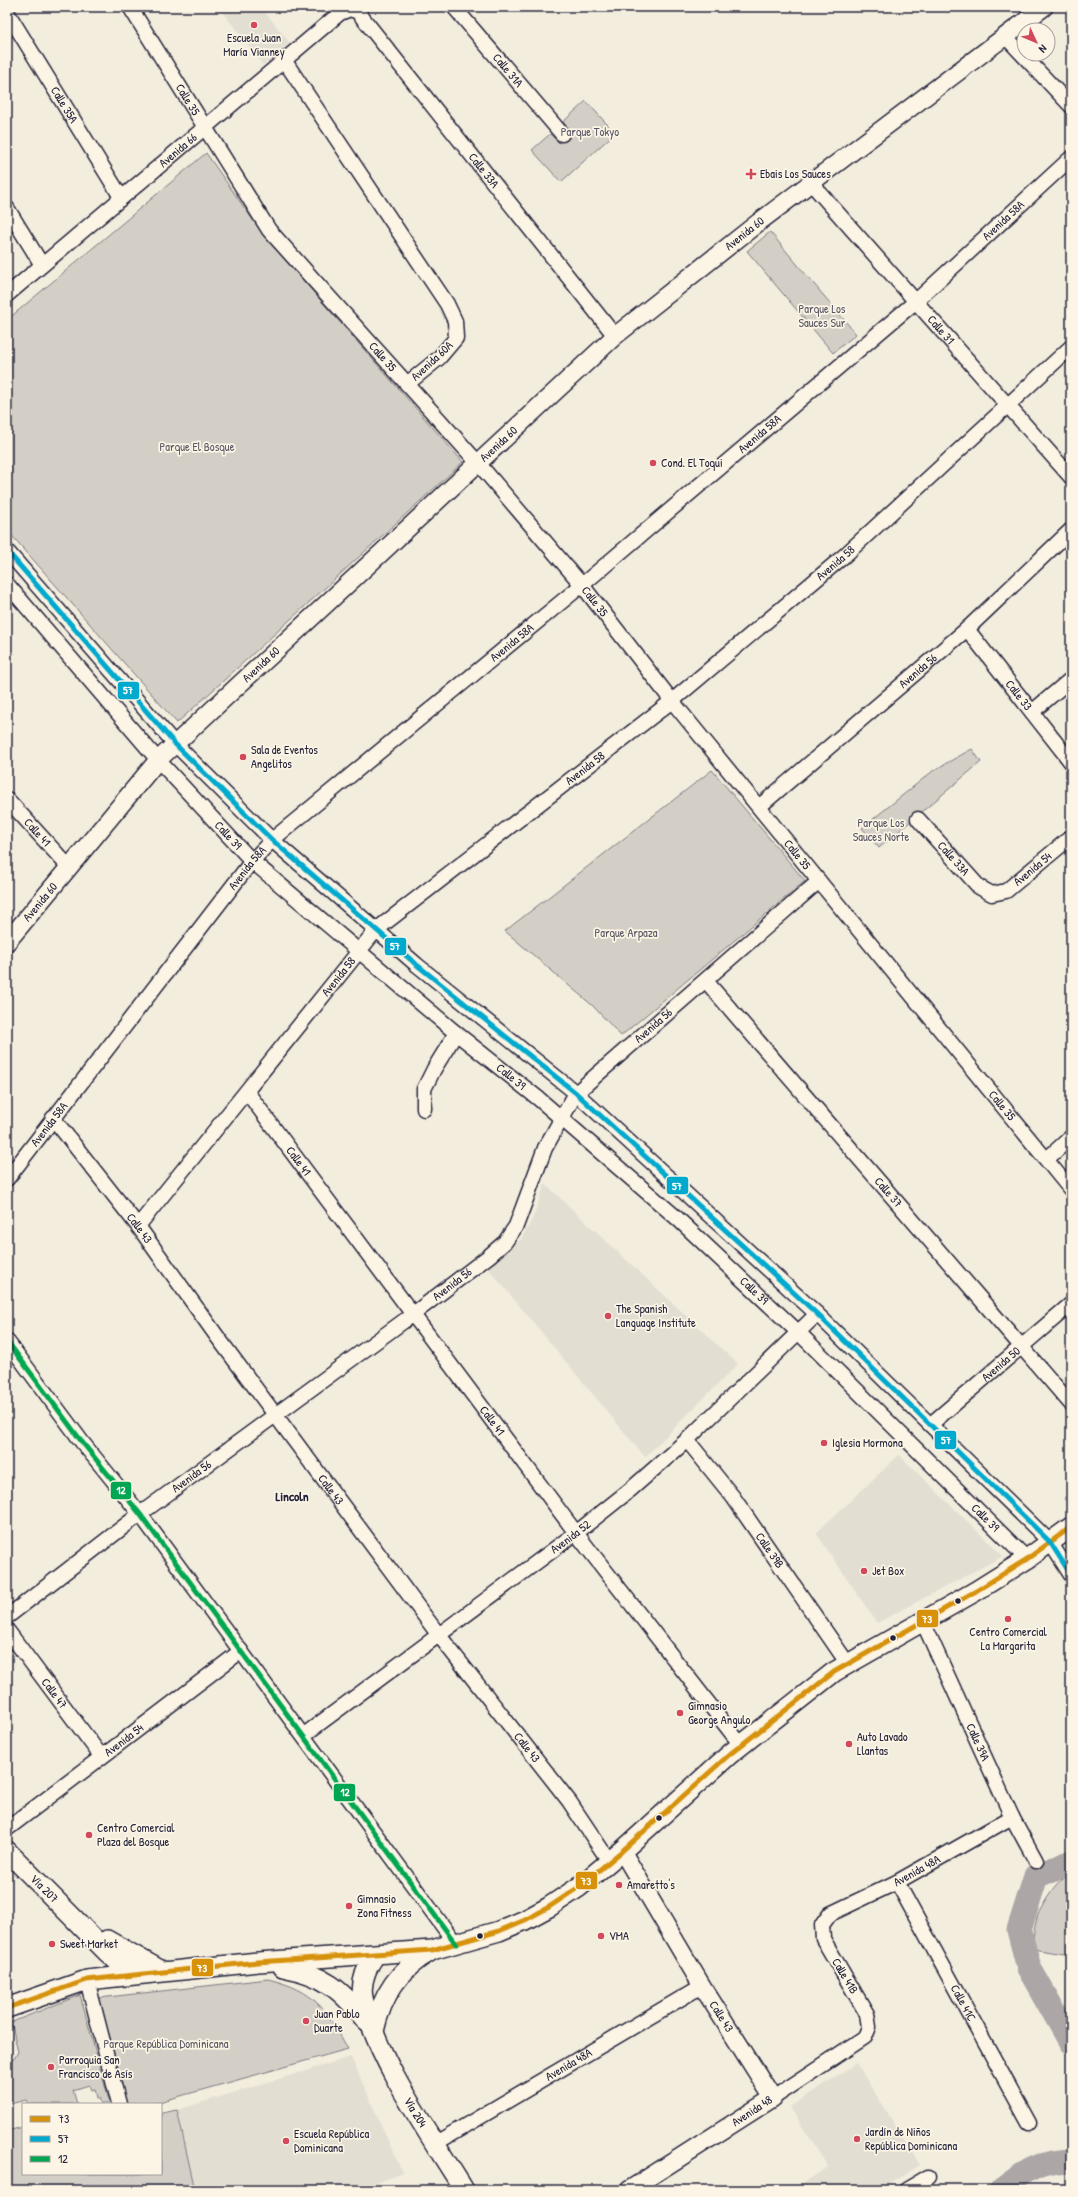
<svg xmlns="http://www.w3.org/2000/svg" width="1078" height="2197" viewBox="0 0 1078 2197" font-family="'Patrick Hand',sans-serif">
	<rect width="100%" height="100%" fill="#f3edde"/>
	<filter id="ink" filterUnits="userSpaceOnUse"><feTurbulence type="fractalNoise" baseFrequency=".025" numOctaves="2"/><feDisplacementMap in="SourceGraphic" scale="8" xChannelSelector="R" yChannelSelector="G"/><feConvolveMatrix kernelMatrix="1 2 1 2 8 2 1 2 1" color-interpolation-filters="sRGB"/></filter>
	<g filter="url(#ink)">
		<!-- built -->
		<g fill="#e3ded2">
			<path d="M219 7H261L290 43 263 65Z"/>
			<path d="M545 1184 738 1364 645 1457 488 1268 521 1239 532 1220Z"/>
			<path d="M899 1455 1003 1556 877 1623 816 1533Z"/>
			<path d="M351 2057 402 2172 362 2190H195L177 2110Z"/>
			<path d="M856 2063 920 2165 880 2190H793L828 2167 790 2107Z"/>
		</g>
		<!-- green -->
		<g fill="#d4cfc6" stroke="#7b7880">
			<path d="M586 101 615 133 561 182 532 150 550 134 559 143 572 132 563 122Z"/>
			<path d="M206 153 264 236 463 462 177 723 7 530V320Z"/>
			<path d="M770 232 856 334 833 353 747 251Z"/>
			<path d="M972 749 981 762 879 848 862 828 934 770Z"/>
			<path d="M712 770 805 881 621 1036 593 1006 505 931Z"/>
			<path d="M1071 1874V1955L1032 1949C1033 1939 1034 1928 1037 1918 1041 1905 1059 1878 1071 1874Z"/>
			<path d="M268 1979C316 1991 325 2008 348 2049L152 2104H126L99 1998Z"/>
			<path d="M80 1995 110 2104H101L99 2098H97L95 2089 91 2090 89 2085 73 2090 77 2104H28L26 2100 10 2104 7 2099V2058L8 2061 14 2059 18 2052 12 2025 7 2026V2024Z"/>
			<path d="M177 2110 195 2190H7V2131L23 2127V2174H161V2113Z"/>
		</g>
		<g fill="none" stroke-linecap="round" stroke-linejoin="round">
			<!-- river -->
			<g stroke="#aca7a6" stroke-width="25">
				<path d="M1071 1862 1036 1876 1019 1930 1029 1968 1071 2042"/>
				<path d="M1002 2190C1027 2171 1039 2162 1071 2161"/>
			</g>
			<!-- minor casing -->
			<g stroke="#22223b" stroke-width="17">
				<g id="minor">
					<path id="s1" d="M130 7 269 230 478 463 582 585 672 701 1071 1190"/>
					<path id="s2" d="M454 7 562 134"/>
					<path id="s3" d="M7 12 121 197"/>
					<path d="M1005 36 1071 106"/>
					<path d="M284 60 447 304 455 321 456 338 439 358 407 384"/>
					<path id="s4" d="M811 183 1071 477"/>
					<path d="M7 208 42 265"/>
					<path id="s5" d="M7 295 340 13 350 9 358 12 615 336"/>
					<path d="M7 551 175 744 272 840 417 965 576 1093 817 1314 1050 1542 1071 1575"/>
					<path id="s6" d="M7 584 158 760 252 861 456 1033 539 1099 678 1219 799 1333 1027 1559"/>
					<path id="s7" d="M967 629 1071 762"/>
					<path d="M1032 712 1071 679"/>
					<path id="s8" d="M7 799 68 866"/>
					<path id="s9" d="M760 806 967 629 1071 530"/>
					<path id="s10" d="M918 819 979 887 992 894 1006 891 1071 837"/>
					<path id="s11" d="M706 981 1071 1404"/>
					<path id="s12" d="M247 1092 576 1533 741 1745"/>
					<path d="M424 1109V1089L434 1069 456 1033"/>
					<path id="s13" d="M53 1118 138 1226 216 1335 438 1634 569 1801 609 1861"/>
					<path d="M1047 1159 1071 1137"/>
					<path id="s14" d="M7 1179 252 861 272 840 582 585 915 302 1071 158"/>
					<path id="s15" d="M138 1226 376 930 672 701 844 556 1071 347"/>
					<path d="M7 1341 82 1442 140 1514 456 1944"/>
					<path id="s16" d="M931 1424 1071 1304"/>
					<path id="s17" d="M687 1440 733 1497 848 1664"/>
					<path id="s18" d="M7 1617 140 1514 412 1315 489 1256 505 1242 516 1226 545 1148 576 1093 819 881"/>
					<path id="s19" d="M923 1622 1012 1817 1036 1861"/>
					<path id="s20" d="M7 1630 101 1756"/>
					<path id="s21" d="M304 1735 576 1533 630 1490 687 1440 817 1314"/>
					<path id="s22" d="M7 1829 241 1651"/>
					<path id="s23" d="M897 1882 1029 2123"/>
					<path d="M87 1980 119 2104"/>
					<path id="s24" d="M773 2098 865 2037 869 2027 867 2014 823 1939 822 1925 830 1914 897 1882 1012 1817"/>
					<path id="s25" d="M436 2143 702 1986"/>
					<path d="M906 2190 928 2177"/>
				</g>
			</g>
			<!-- tertiary casing -->
			<g stroke="#22223b" stroke-width="20">
				<g id="tertiary">
					<path id="s26" d="M7 942 158 760 615 336 759 222 1044 7"/>
					<path id="s27" d="M622 1851 702 1986 773 2098 629 2190"/>
				</g>
			</g>
			<!-- secondary casing -->
			<g stroke="#22223b" stroke-width="22">
				<g id="secondary">
					<path id="s28" d="M7 1851 107 1952 132 1974"/>
					<path d="M107 1940 162 1971"/>
					<path id="s29" d="M375 1955C366 1968 360 1982 363 1998 376 2059 431 2136 464 2190"/>
					<path d="M283 1967C324 1975 341 1989 367 2022"/>
					<path d="M7 2008 87 1980 258 1962 432 1950 499 1931 525 1920 549 1907 579 1887 622 1851 730 1754 834 1672 976 1591 1027 1559 1071 1527"/>
					<path d="M374 2031C382 1995 399 1969 431 1951"/>
				</g>
			</g>
			<!-- minor -->
			<use href="#minor" stroke="#fcf5e5" stroke-width="14"/>
			<!-- tertiary -->
			<use href="#tertiary" stroke="#fcf5e5" stroke-width="17"/>
			<!-- secondary -->
			<use href="#secondary" stroke="#fcf5e5" stroke-width="19"/>
			<!-- bus-1 casing -->
			<g stroke="#fcf5e5" stroke-width="8">
				<path id="bus-1" d="M7 2008 87 1980 258 1962 432 1950 499 1931 525 1920 549 1907 579 1887 622 1851 730 1754 834 1672 976 1591 1027 1559 1071 1527"/>
			</g>
			<!-- bus-2 casing -->
			<g stroke="#fcf5e5" stroke-width="8">
				<path id="bus-2" d="M7 551 175 744 272 840 417 965 576 1093 817 1314 1050 1542 1071 1575"/>
			</g>
			<!-- bus-3 casing -->
			<g stroke="#fcf5e5" stroke-width="8">
				<path id="bus-3" d="M7 1341 82 1442 140 1514 456 1944"/>
			</g>
			<!-- bus-1 -->
			<use href="#bus-1" stroke="#d79209" stroke-width="5"/>
			<!-- bus-2 -->
			<use href="#bus-2" stroke="#00a9ce" stroke-width="5"/>
			<!-- bus-3 -->
			<use href="#bus-3" stroke="#00a651" stroke-width="5"/>
		</g>
	</g>
	<!-- markers -->
	<g fill="#d1495b" stroke="#fcf5e5" stroke-width="1.5">
		<circle cx="254" cy="25" r="4"/>
		<path d="M749 168h4v4h4v4h-4v4h-4v-4h-4v-4h4z"/>
		<circle cx="653" cy="463" r="4"/>
		<circle cx="243" cy="757" r="4"/>
		<circle cx="608" cy="1316" r="4"/>
		<circle cx="824" cy="1443" r="4"/>
		<circle cx="864" cy="1571" r="4"/>
		<circle cx="1008" cy="1619" r="4"/>
		<circle cx="680" cy="1713" r="4"/>
		<circle cx="849" cy="1744" r="4"/>
		<circle cx="89" cy="1835" r="4"/>
		<circle cx="619" cy="1885" r="4"/>
		<circle cx="349" cy="1906" r="4"/>
		<circle cx="601" cy="1936" r="4"/>
		<circle cx="52" cy="1944" r="4"/>
		<circle cx="306" cy="2021" r="4"/>
		<circle cx="51" cy="2067" r="4"/>
		<circle cx="857" cy="2139" r="4"/>
		<circle cx="286" cy="2141" r="4"/>
	</g>
	<g fill="#22223b" stroke="#fcf5e5" stroke-width="1.5">
		<circle cx="958" cy="1601" r="3.5"/>
		<circle cx="893" cy="1638" r="3.5"/>
		<circle cx="659" cy="1818" r="3.5"/>
		<circle cx="480" cy="1936" r="3.5"/>
	</g>
	<g text-anchor="middle" stroke-width="3.5" stroke-linejoin="round" paint-order="stroke">
		<!-- poi labels -->
		<g font-size="12" fill="#22223b" stroke="#fcf5e5" text-anchor="start">
			<text x="254" y="42" text-anchor="middle">Escuela Juan<tspan x="254" dy="14">María Vianney</tspan></text>
			<text x="760" y="178">Ebais Los Sauces</text>
			<text x="661" y="467">Cond. El Toqui</text>
			<text x="251" y="754">Sala de Eventos<tspan x="251" dy="14">Angelitos</tspan></text>
			<text x="616" y="1313">The Spanish<tspan x="616" dy="14">Language Institute</tspan></text>
			<text x="832" y="1447">Iglesia Mormona</text>
			<text x="872" y="1575">Jet Box</text>
			<text x="1008" y="1636" text-anchor="middle">Centro Comercial<tspan x="1008" dy="14">La Margarita</tspan></text>
			<text x="688" y="1710">Gimnasio<tspan x="688" dy="14">George Angulo</tspan></text>
			<text x="857" y="1741">Auto Lavado<tspan x="857" dy="14">Llantas</tspan></text>
			<text x="97" y="1832">Centro Comercial<tspan x="97" dy="14">Plaza del Bosque</tspan></text>
			<text x="627" y="1889">Amaretto's</text>
			<text x="357" y="1903">Gimnasio<tspan x="357" dy="14">Zona Fitness</tspan></text>
			<text x="609" y="1940">VMA</text>
			<text x="60" y="1948">Sweet Market</text>
			<text x="314" y="2018">Juan Pablo<tspan x="314" dy="14">Duarte</tspan></text>
			<text x="59" y="2064">Parroquia San<tspan x="59" dy="14">Francisco de Asís</tspan></text>
			<text x="865" y="2136">Jardín de Niños<tspan x="865" dy="14">República Dominicana</tspan></text>
			<text x="294" y="2138">Escuela República<tspan x="294" dy="14">Dominicana</tspan></text>
		</g>
		<!-- street labels -->
		<g font-size="12" fill="#22223b" stroke="#fcf5e5">
			<text dy="4" stroke="none"><textPath href="#s2" startOffset="83">Calle 31A</textPath></text>
			<text dy="4" stroke="none"><textPath href="#s1" startOffset="109">Calle 35</textPath></text>
			<text dy="4" stroke="none"><textPath href="#s3" startOffset="109">Calle 35A</textPath></text>
			<text dy="4" stroke="none"><textPath href="#s5" startOffset="224">Avenida 66</textPath></text>
			<text dy="4" stroke="none"><textPath href="#s5" startOffset="658">Calle 33A</textPath></text>
			<text dy="4" stroke="none"><textPath href="#s14" startOffset="1389">Avenida 58A</textPath></text>
			<text dy="4" stroke="none"><textPath href="#s26" startOffset="1025">Avenida 60</textPath></text>
			<text dy="4" stroke="none"><textPath href="#s4" startOffset="196">Calle 31</textPath></text>
			<text dy="4" stroke="none"><textPath href="#s1" startOffset="433">Calle 35</textPath></text>
			<text transform="translate(432 361) rotate(-43)" y="4">Avenida 60A</text>
			<text dy="4" stroke="none"><textPath href="#s14" startOffset="1065">Avenida 58A</textPath></text>
			<text dy="4" stroke="none"><textPath href="#s26" startOffset="701">Avenida 60</textPath></text>
			<text dy="4" stroke="none"><textPath href="#s15" startOffset="968">Avenida 58</textPath></text>
			<text dy="4" stroke="none"><textPath href="#s1" startOffset="757">Calle 35</textPath></text>
			<text dy="4" stroke="none"><textPath href="#s14" startOffset="741">Avenida 58A</textPath></text>
			<text dy="4" stroke="none"><textPath href="#s26" startOffset="377">Avenida 60</textPath></text>
			<text dy="4" stroke="none"><textPath href="#s9" startOffset="208">Avenida 56</textPath></text>
			<text dy="4" stroke="none"><textPath href="#s7" startOffset="84">Calle 33</textPath></text>
			<text dy="4" stroke="none"><textPath href="#s15" startOffset="644">Avenida 58</textPath></text>
			<text dy="4" stroke="none"><textPath href="#s8" startOffset="45">Calle 41</textPath></text>
			<text dy="4" stroke="none"><textPath href="#s6" startOffset="335">Calle 39</textPath></text>
			<text dy="4" stroke="none"><textPath href="#s1" startOffset="1081">Calle 35</textPath></text>
			<text dy="4" stroke="none"><textPath href="#s10" startOffset="53">Calle 33A</textPath></text>
			<text dy="4" stroke="none"><textPath href="#s14" startOffset="393">Avenida 58A</textPath></text>
			<text dy="4" stroke="none"><textPath href="#s10" startOffset="155">Avenida 54</textPath></text>
			<text dy="4" stroke="none"><textPath href="#s26" startOffset="52">Avenida 60</textPath></text>
			<text dy="4" stroke="none"><textPath href="#s15" startOffset="320">Avenida 58</textPath></text>
			<text dy="4" stroke="none"><textPath href="#s18" startOffset="892">Avenida 56</textPath></text>
			<text dy="4" stroke="none"><textPath href="#s6" startOffset="707">Calle 39</textPath></text>
			<text dy="4" stroke="none"><textPath href="#s1" startOffset="1405">Calle 35</textPath></text>
			<text dy="4" stroke="none"><textPath href="#s14" startOffset="69">Avenida 58A</textPath></text>
			<text dy="4" stroke="none"><textPath href="#s12" startOffset="86">Calle 41</textPath></text>
			<text dy="4" stroke="none"><textPath href="#s11" startOffset="279">Calle 37</textPath></text>
			<text dy="4" stroke="none"><textPath href="#s13" startOffset="140">Calle 43</textPath></text>
			<text dy="4" stroke="none"><textPath href="#s18" startOffset="556">Avenida 56</textPath></text>
			<text dy="4" stroke="none"><textPath href="#s6" startOffset="1031">Calle 39</textPath></text>
			<text dy="4" stroke="none"><textPath href="#s16" startOffset="92">Avenida 50</textPath></text>
			<text dy="4" stroke="none"><textPath href="#s12" startOffset="410">Calle 41</textPath></text>
			<text dy="4" stroke="none"><textPath href="#s18" startOffset="232">Avenida 56</textPath></text>
			<text dy="4" stroke="none"><textPath href="#s13" startOffset="464">Calle 43</textPath></text>
			<text dy="4" stroke="none"><textPath href="#s6" startOffset="1355">Calle 39</textPath></text>
			<text dy="4" stroke="none"><textPath href="#s21" startOffset="332">Avenida 52</textPath></text>
			<text dy="4" stroke="none"><textPath href="#s17" startOffset="138">Calle 39B</textPath></text>
			<text dy="4" stroke="none"><textPath href="#s20" startOffset="79">Calle 47</textPath></text>
			<text dy="4" stroke="none"><textPath href="#s22" startOffset="147">Avenida 54</textPath></text>
			<text dy="4" stroke="none"><textPath href="#s19" startOffset="132">Calle 39A</textPath></text>
			<text dy="4" stroke="none"><textPath href="#s13" startOffset="788">Calle 43</textPath></text>
			<text dy="4" stroke="none"><textPath href="#s24" startOffset="346">Avenida 48A</textPath></text>
			<text dy="4" stroke="none"><textPath href="#s28" startOffset="53">Vía 207</textPath></text>
			<text transform="translate(845 1976) rotate(59)" y="4">Calle 41B</text>
			<text dy="4" stroke="none"><textPath href="#s23" startOffset="138">Calle 41C</textPath></text>
			<text dy="4" stroke="none"><textPath href="#s27" startOffset="193">Calle 43</textPath></text>
			<text dy="4" stroke="none"><textPath href="#s25" startOffset="154">Avenida 48A</textPath></text>
			<text transform="translate(752 2111) rotate(-33)" y="4">Avenida 48</text>
			<text dy="4" stroke="none"><textPath href="#s29" startOffset="172">Vía 204</textPath></text>
		</g>
		<!-- park labels -->
		<g font-size="12" fill="#575665" stroke="#fcf5e5">
			<text x="590" y="136">Parque Tokyo</text>
			<text x="822" y="313">Parque Los<tspan x="822" dy="14">Sauces Sur</tspan></text>
			<text x="197" y="451">Parque El Bosque</text>
			<text x="881" y="827">Parque Los<tspan x="881" dy="14">Sauces Norte</tspan></text>
			<text x="626" y="937">Parque Arpaza</text>
			<text x="166" y="2048">Parque República Dominicana</text>
		</g>
		<!-- neighbourhood labels -->
		<g font-size="13" font-weight="bold" fill="#22223b" stroke="#fcf5e5">
			<text x="292" y="1501">Lincoln</text>
		</g>
	</g>
	<g stroke="#fcf5e5" stroke-width="1.5">
		<rect x="117" y="681" width="23" height="19" rx="4" fill="#00a9ce"/>
		<rect x="384" y="937" width="23" height="19" rx="4" fill="#00a9ce"/>
		<rect x="666" y="1176" width="23" height="19" rx="4" fill="#00a9ce"/>
		<rect x="934" y="1430" width="23" height="20" rx="4" fill="#00a9ce"/>
		<rect x="110" y="1481" width="22" height="19" rx="4" fill="#00a651"/>
		<rect x="916" y="1609" width="23" height="19" rx="4" fill="#d79209"/>
		<rect x="333" y="1783" width="23" height="19" rx="4" fill="#00a651"/>
		<rect x="575" y="1871" width="23" height="19" rx="4" fill="#d79209"/>
		<rect x="191" y="1958" width="23" height="19" rx="4" fill="#d79209"/>
	</g>
	<g font-size="11" text-anchor="middle" font-weight="bold" fill="#fff">
		<text x="128" y="694">57</text>
		<text x="395" y="950">57</text>
		<text x="677" y="1190">57</text>
		<text x="946" y="1444">57</text>
		<text x="121" y="1494">12</text>
		<text x="927" y="1623">73</text>
		<text x="345" y="1796">12</text>
		<text x="586" y="1885">73</text>
		<text x="202" y="1972">73</text>
	</g>
	<!-- margin -->
	<rect width="1078" height="2197" fill="none" stroke="#fcf5e5" stroke-width="24"/>
	<rect x="12" y="12" width="1054" height="2173" fill="none" stroke="#22223b" stroke-width="1.5" filter="url(#ink)"/>
	<!-- legend -->
	<rect x="22" y="2103" width="140" height="72" fill="#fcf5e5" stroke="#a5a1a1"/>
	<rect x="30" y="2116" width="20" height="6" fill="#d79209" stroke="#a5a1a1"/>
	<text x="58" y="2123" font-size="12" fill="#22223b">73</text>
	<rect x="30" y="2136" width="20" height="6" fill="#00a9ce" stroke="#a5a1a1"/>
	<text x="58" y="2143" font-size="12" fill="#22223b">57</text>
	<rect x="30" y="2156" width="20" height="6" fill="#00a651" stroke="#a5a1a1"/>
	<text x="58" y="2163" font-size="12" fill="#22223b">12</text>
	<!-- north arrow -->
	<g transform="translate(1036 42) rotate(134)"><circle r="19" fill="#fcf5e5" stroke="#a5a1a1"/>
	<path d="M0-3L7 15L0 10L-7 15Z" fill="#d1495b"/>
	<text y="-6" font-size="11" font-weight="bold" text-anchor="middle" fill="#22223b">N</text>
	</g>
</svg>
